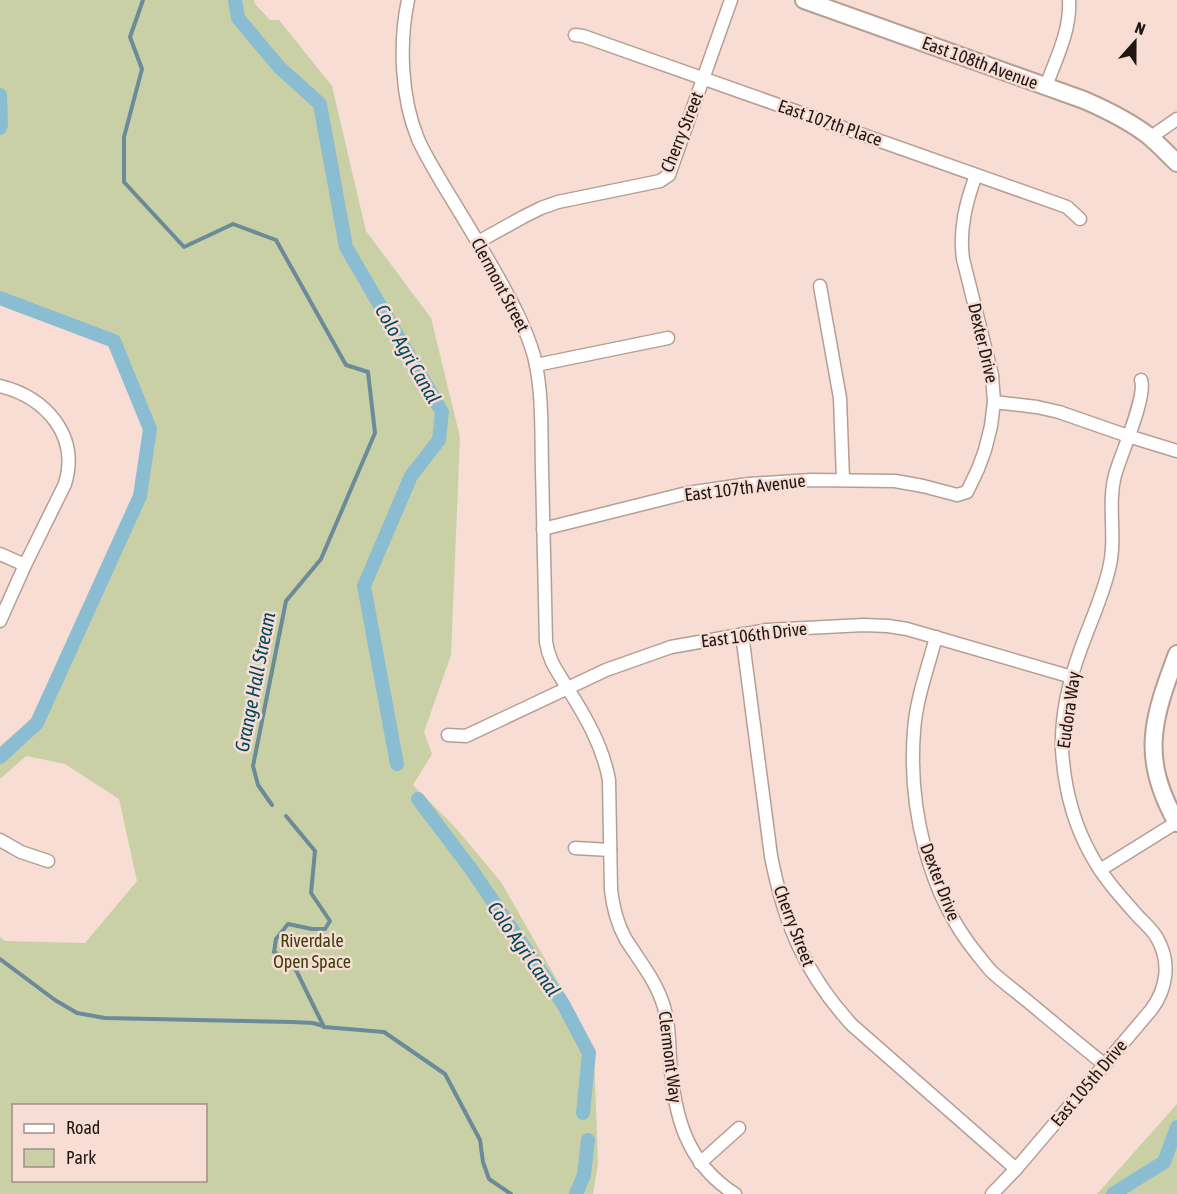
<svg xmlns="http://www.w3.org/2000/svg" width="1177" height="1194" viewBox="0 0 1177 1194" font-family="'Asap Condensed',sans-serif">
	<rect width="100%" height="100%" fill="#f7ddd3"/>
	<!-- green -->
	<g fill="#cad0a6" fill-rule="evenodd">
		<path d="M0 0H254L255 4 270 20H279L332 86 366 231 431 318 460 437 451 655 424 732 432 754 413 785 454 826 501 882 574 1010 594 1051 598 1164 593 1194H0V937L5 941 85 943 137 881 119 799 65 764 26 756 0 779V746L31 719 138 494 145 428 107 344 0 305ZM14 1106H206V1180H14Z"/>
		<path d="M1177 1104V1194H1097Z"/>
	</g>
	<g fill="none" stroke-linecap="round" stroke-linejoin="round">
		<!-- stream -->
		<g stroke="#6b8b99" stroke-width="4">
			<path d="M143 0 130 37 142 69 124 137V182L184 247 233 224 276 240 346 365 368 372 375 433 321 559 286 601 253 766 258 785 272 805"/>
			<path d="M286 816 315 851 311 893 330 921 325 929H312L288 924 276 939 274 952 292 962 324 1027 384 1032 445 1074 480 1140 483 1162 489 1179 511 1194"/>
			<path d="M0 959 55 1000 77 1013 105 1018 292 1022 313 1023 323 1026"/>
		</g>
		<!-- canal -->
		<g stroke="#8bbdd2" stroke-width="14">
			<path d="M235 0 238 18 279 67 320 104 346 247 442 412 439 440 411 476 364 586 397 764"/>
			<path d="M0 95 1 125 0 128"/>
			<path d="M0 298 114 341 150 429 140 496 37 723 0 757"/>
			<path d="M418 799 471 869 563 1004 589 1053 583 1113"/>
			<path d="M576 1194 584 1175 588 1140"/>
			<path d="M1113 1194 1164 1162 1177 1127"/>
		</g>
		<!-- street casing -->
		<g stroke="#b69e94" stroke-width="15">
			<g id="street">
				<path d="M408 0C399 43 401 98 418 139 425 155 434 169 442 183 461 214 480 245 498 277 512 302 526 328 534 356 543 392 541 432 542 469 543 527 545 585 546 642 549 662 558 672 568 689 586 717 603 747 609 780L611 890C613 907 617 923 625 938 638 959 654 978 662 1001 669 1019 669 1041 670 1060 674 1115 686 1163 735 1194"/>
				<path d="M575 35 583 36 1067 207 1080 219"/>
				<path d="M1046 86C1056 59 1071 30 1069 0"/>
				<path d="M1151 137 1177 119"/>
				<path d="M478 242 523 217 541 208 558 202 660 181 669 175 731 0"/>
				<path d="M820 286 840 398 843 480"/>
				<path d="M536 365 668 338"/>
				<path d="M0 386C45 397 80 435 65 484L25 565 0 621"/>
				<path d="M994 402 1037 407 1059 412 1128 436 1177 451"/>
				<path d="M543 529 687 493 749 484 811 480 895 481 923 486 957 495 967 492 978 469 985 450 991 426 994 402 992 375 963 259C959 229 966 202 976 175"/>
				<path d="M0 554 25 565"/>
				<path d="M742 634 771 856C784 923 805 974 852 1025L1016 1169"/>
				<path d="M936 637C928 668 916 699 914 731 908 807 928 894 977 954 982 960 987 967 992 972 1004 983 1018 993 1031 1004 1055 1024 1080 1045 1105 1065"/>
				<path d="M448 735 466 736 606 670 671 647 767 630 864 625 888 626 907 629 1072 677"/>
				<path d="M0 840 21 852 48 861"/>
				<path d="M575 848 610 850"/>
				<path d="M1100 870 1177 822"/>
				<path d="M700 1163 739 1128"/>
				<path d="M992 1194 1016 1169 1151 1010C1167 989 1171 962 1157 938 1152 929 1143 922 1136 914 1119 895 1102 876 1090 853 1072 820 1064 785 1062 749 1061 716 1069 681 1080 651 1090 623 1102 598 1109 569 1117 538 1107 506 1115 475 1121 454 1147 396 1141 380"/>
			</g>
		</g>
		<!-- secondary casing -->
		<g stroke="#b69e94" stroke-width="20">
			<g id="secondary">
				<path d="M804 0 1084 100C1107 110 1130 121 1150 137 1159 145 1168 154 1177 163"/>
				<path d="M1177 654C1152 720 1140 758 1177 823"/>
			</g>
		</g>
		<!-- street -->
		<use href="#street" stroke="#fff" stroke-width="12"/>
		<!-- secondary -->
		<use href="#secondary" stroke="#fff" stroke-width="16"/>
	</g>
	<g text-anchor="middle" stroke-width="5" stroke-linejoin="round" paint-order="stroke">
		<!-- street labels -->
		<g font-size="18" fill="#201714" stroke="#f7ddd3">
			<text transform="translate(980 63) rotate(20)" y="6">East 108th Avenue</text>
			<text transform="translate(830 123) rotate(19)" y="6">East 107th Place</text>
			<text transform="translate(682 132) rotate(-68)" y="6">Cherry Street</text>
			<text transform="translate(500 285) rotate(62)" y="6">Clermont Street</text>
			<text transform="translate(983 343) rotate(77)" y="6">Dexter Drive</text>
			<text transform="translate(745 488) rotate(-7)" y="6">East 107th Avenue</text>
			<text transform="translate(754 635) rotate(-7)" y="6">East 106th Drive</text>
			<text transform="translate(1069 710) rotate(-82)" y="6">Eudora Way</text>
			<text transform="translate(940 882) rotate(69)" y="6">Dexter Drive</text>
			<text transform="translate(794 926) rotate(69)" y="6">Cherry Street</text>
			<text transform="translate(670 1057) rotate(83)" y="6">Clermont Way</text>
			<text transform="translate(1089 1083) rotate(-50)" y="6">East 105th Drive</text>
		</g>
		<!-- park labels -->
		<g font-size="18" fill="#3b3f09" stroke="#f7ddd3">
			<text x="312" y="947">Riverdale<tspan x="312" dy="21">Open Space</tspan></text>
		</g>
		<!-- water labels -->
		<g font-size="20" font-style="italic" fill="#00485e" stroke="#f7ddd3">
			<text transform="translate(408 354) rotate(60)" y="7">Colo Agri Canal</text>
			<text transform="translate(255 682) rotate(-79)" y="7">Grange Hall Stream</text>
			<text transform="translate(524 949) rotate(55)" y="7">Colo Agri Canal</text>
		</g>
	</g>
	<!-- legend -->
	<rect x="12" y="1104" width="195" height="78" fill="#f7ddd3" stroke="#a18e87" stroke-width="1.5"/>
	<rect x="24" y="1124" width="30" height="9" fill="#ffffff" stroke="#a18e87" stroke-width="1.5"/>
	<text x="66" y="1134" font-size="18" fill="#201714">Road</text>
	<rect x="24" y="1149" width="30" height="18" fill="#cad0a6" stroke="#a18e87" stroke-width="1.5"/>
	<text x="66" y="1164" font-size="18" fill="#201714">Park</text>
	<!-- north arrow -->
	<g transform="translate(1135 42) rotate(21)" stroke="#f7ddd3" stroke-width="4.5" paint-order="stroke">
	<path d="M0-4.5L10 22L0 15L-10 22Z" fill="#201714"/>
	<text y="-9" font-size="16" font-weight="bold" text-anchor="middle" fill="#201714">N</text>
	</g>
</svg>
